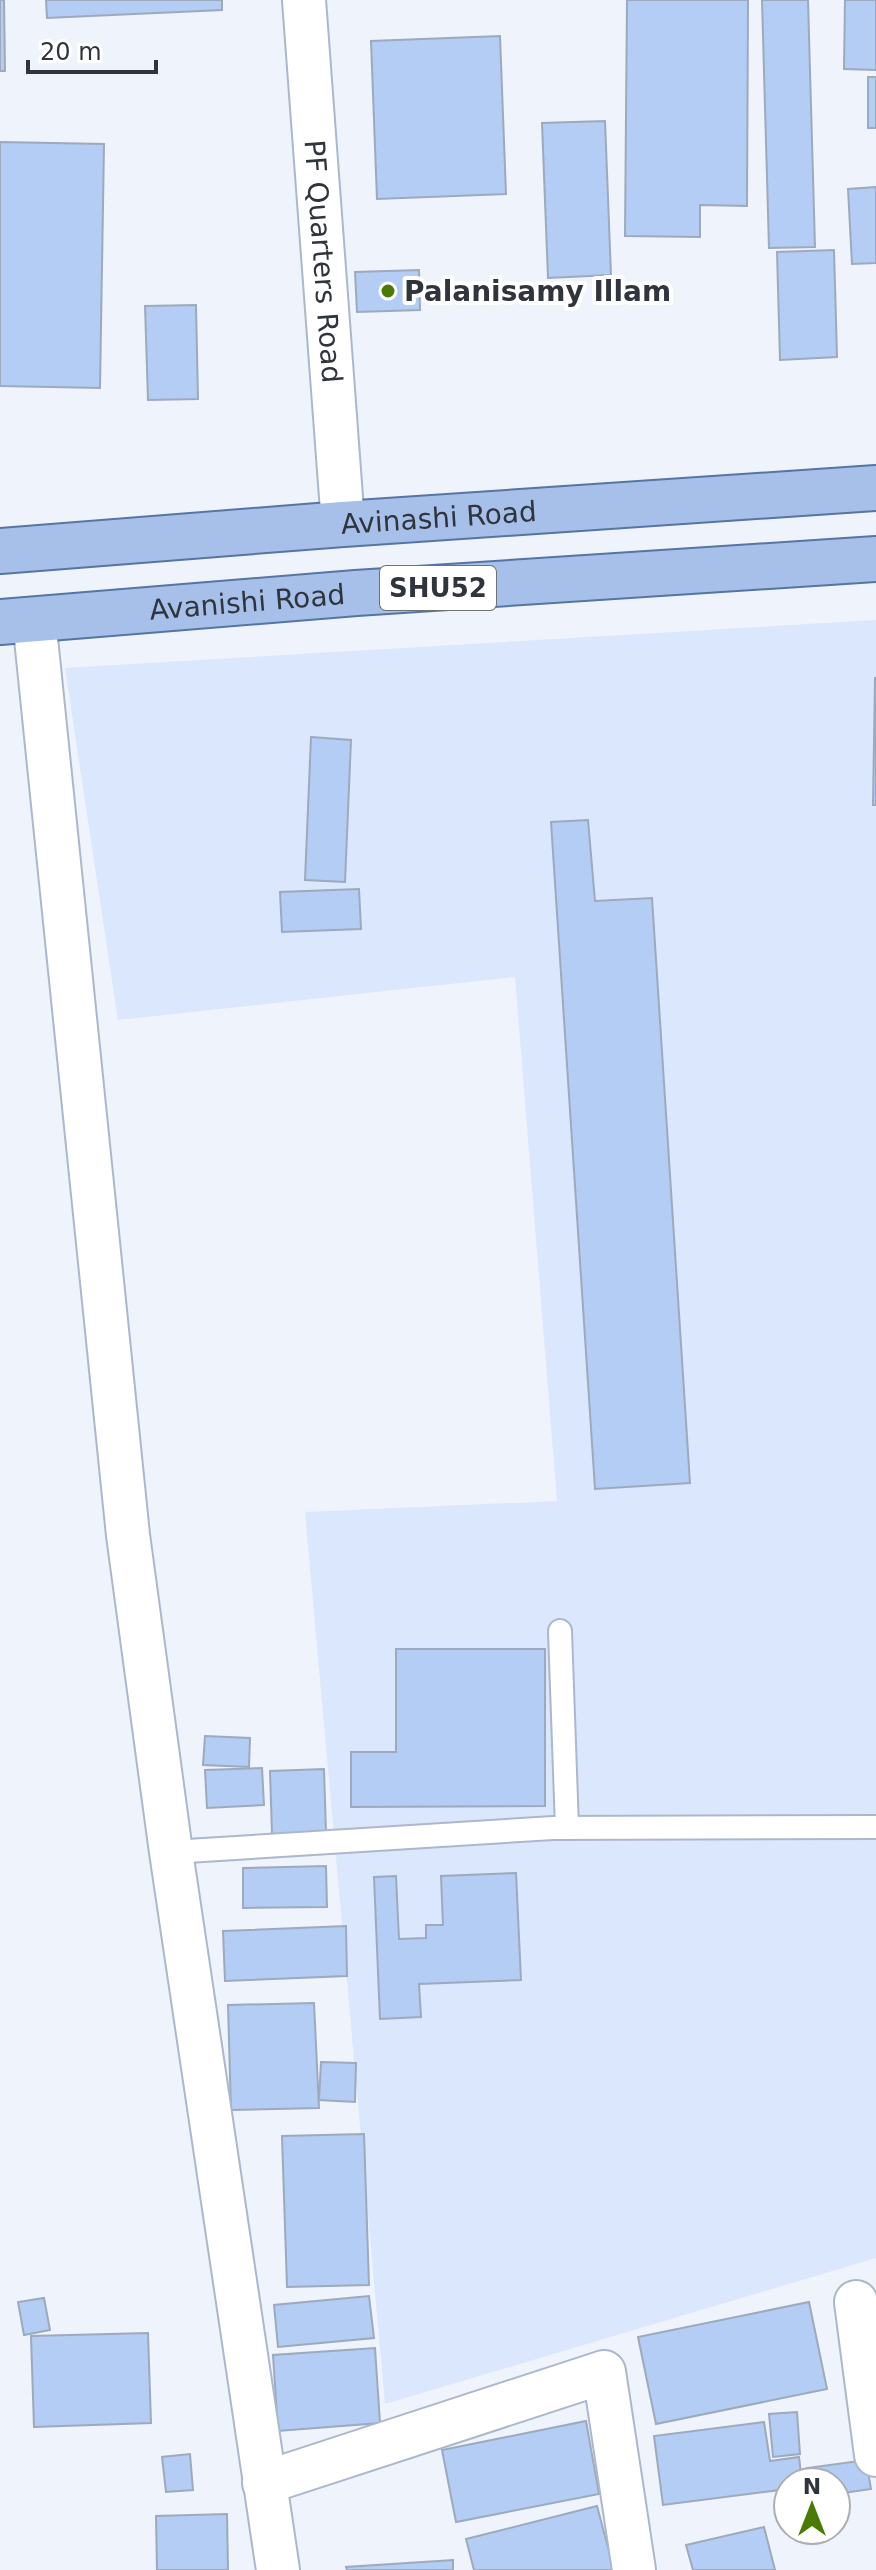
<svg xmlns="http://www.w3.org/2000/svg" width="876" height="2570" viewBox="0 0 876 2570" font-family="'DejaVu Sans',sans-serif">
	<rect width="100%" height="100%" fill="#eef3fc"/>
	<!-- built -->
	<path fill="#dae7fd" d="M876 620V2258L385 2404 305 1512 557 1501 515 977 118 1020 65 668Z"/>
	<!-- building -->
	<g fill="#b4cdf4" stroke="#9da9bd" stroke-width="2">
		<path d="M0 0H4L5 71H0Z"/>
		<path d="M46 0H222V10L47 18Z"/>
		<path d="M627 0H748L747 206 700 205V237L625 236Z"/>
		<path d="M762 0H808L815 247 769 248Z"/>
		<path d="M845 0H876V70L844 69Z"/>
		<path d="M500 36 506 194 377 199 371 41Z"/>
		<rect x="868" y="77" width="8" height="51"/>
		<path d="M605 121 611 275 548 278 542 123Z"/>
		<path d="M0 142 104 144 100 388 0 386Z"/>
		<path d="M876 187V263L852 264 848 189Z"/>
		<path d="M834 250 837 357 780 360 777 252Z"/>
		<path d="M419 270 420 310 357 312 355 272Z"/>
		<path d="M196 305 198 399 148 400 145 306Z"/>
		<path d="M875 678H876V805H873Z"/>
		<path d="M311 737 351 740 345 882 305 880Z"/>
		<path d="M588 820 595 901 652 898 690 1483 595 1489 551 822Z"/>
		<path d="M359 889 361 929 282 932 280 892Z"/>
		<path d="M396 1649H545V1806L351 1807V1752H396Z"/>
		<path d="M205 1736 250 1738 249 1767 203 1765Z"/>
		<path d="M262 1768 264 1805 207 1808 205 1770Z"/>
		<path d="M324 1769 326 1833 272 1834 270 1771Z"/>
		<path d="M326 1866 327 1907 243 1908V1868Z"/>
		<path d="M516 1873 521 1980 419 1984 421 2017 380 2019 374 1877 396 1876 399 1939 426 1938V1925H443L441 1876Z"/>
		<path d="M346 1926 347 1976 225 1981 223 1931Z"/>
		<path d="M314 2003 319 2108 231 2110 228 2005Z"/>
		<path d="M321 2062 356 2063 355 2102 319 2100Z"/>
		<path d="M364 2134 369 2285 287 2287 282 2136Z"/>
		<path d="M369 2296 374 2338 278 2347 274 2305Z"/>
		<path d="M44 2298 50 2330 24 2335 18 2302Z"/>
		<path d="M809 2302 827 2389 656 2424 638 2337Z"/>
		<path d="M148 2333 151 2423 34 2427 31 2336Z"/>
		<path d="M375 2348 380 2423 278 2431 273 2355Z"/>
		<path d="M797 2412 800 2454 773 2457 769 2414Z"/>
		<path d="M586 2421 599 2494 456 2522 442 2450Z"/>
		<path d="M764 2422 770 2461 799 2457 802 2482H788V2489L663 2505 654 2436Z"/>
		<path d="M190 2454 193 2490 166 2492 162 2457Z"/>
		<path d="M866 2460 871 2489 836 2494V2482H809L807 2468Z"/>
		<path d="M597 2506 614 2570H474L466 2539Z"/>
		<path d="M227 2514 228 2570H157L156 2516Z"/>
		<path d="M764 2527 775 2570H693L686 2545Z"/>
		<path d="M453 2560V2570H347L346 2567Z"/>
	</g>
	<g fill="none" stroke-linecap="round" stroke-linejoin="round">
		<!-- lane casing -->
		<g stroke="#abb8cc" stroke-width="26">
			<g id="lane">
				<path d="M560 1631 567 1828"/>
				<path d="M171 1852 553 1828 876 1827"/>
			</g>
		</g>
		<!-- street casing -->
		<g stroke="#abb8cc" stroke-width="46">
			<g id="street">
				<path id="s1" d="M304 0 343 524"/>
				<path d="M34 619 128 1535 171 1852 278 2570"/>
				<path d="M856 2302 876 2455"/>
				<path d="M264 2483 604 2372 634 2570"/>
			</g>
		</g>
		<!-- primary casing -->
		<g stroke="#5674a4" stroke-width="48">
			<g id="primary">
				<path id="s2" d="M0 551 343 524 876 488"/>
				<path id="s3" d="M0 622 356 593 876 559"/>
			</g>
		</g>
		<!-- lane -->
		<use href="#lane" stroke="#fff" stroke-width="22"/>
		<!-- street -->
		<use href="#street" stroke="#fff" stroke-width="42"/>
		<!-- primary -->
		<use href="#primary" stroke="#a6c0e9" stroke-width="44"/>
	</g>
	<!-- markers -->
	<circle fill="#4b7b02" stroke="#fff" stroke-width="3" cx="388" cy="291" r="8"/>
	<g text-anchor="middle" stroke-width="8" stroke-linejoin="round" paint-order="stroke">
		<!-- shield labels -->
		<rect fill="#fff" stroke="#6e7277" stroke-width="2" x="380" y="566" width="116" height="44" rx="6"/>
		<g font-size="26" font-weight="bold" fill="#30353d">
			<text x="438" y="597">SHU52</text>
		</g>
		<!-- street labels -->
		<g font-size="28" fill="#30353d" stroke="#fff">
			<text dy="10" stroke="none"><textPath href="#s1" startOffset="262">PF Quarters Road</textPath></text>
			<text dy="10" stroke="none"><textPath href="#s2" startOffset="440">Avinashi Road</textPath></text>
			<text dy="10" stroke="none"><textPath href="#s3" startOffset="248">Avanishi Road</textPath></text>
		</g>
		<!-- poi labels -->
		<g font-size="28" font-weight="bold" fill="#30353d" stroke="#fff" text-anchor="start">
			<text x="404" y="301">Palanisamy Illam</text>
		</g>
	</g>
	<!-- north arrow -->
	<g transform="translate(812 2506)"><circle r="38" fill="#ffffff" stroke="#acaeb1" stroke-width="2"/>
	<path d="M0-6L14 30L0 20L-14 30Z" fill="#4b7b02"/>
	<text y="-12" font-size="22" font-weight="bold" text-anchor="middle" fill="#30353d">N</text>
	</g>
	<!-- scale -->
	<path d="M28 60v12h128v-12" fill="none" stroke="#30353d" stroke-width="4"/>
	<text x="40" y="60" font-size="24" fill="#30353d" stroke="#ffffff" stroke-width="6" paint-order="stroke">20 m</text>
</svg>
